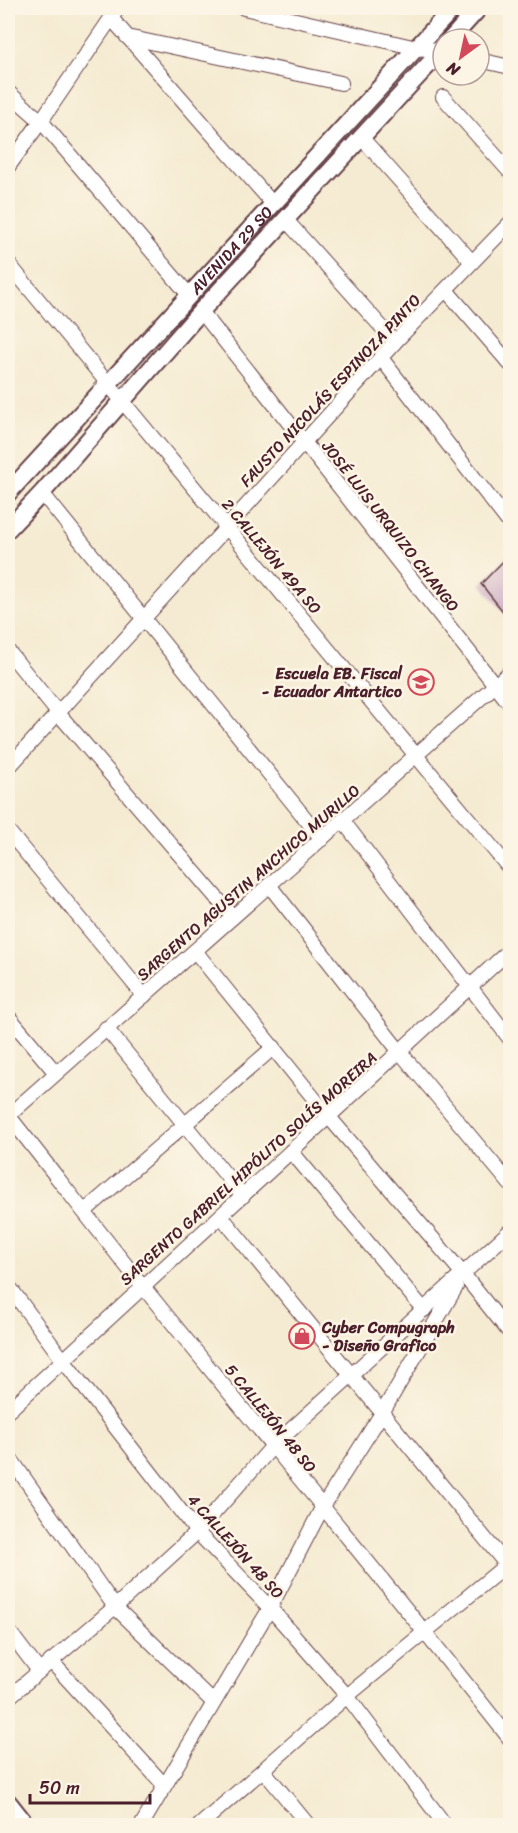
<svg xmlns="http://www.w3.org/2000/svg" width="518" height="1833" viewBox="0 0 518 1833" font-family="Sriracha,sans-serif">
	<rect width="100%" height="100%" fill="#fcf5e5"/>
	<filter id="ink" filterUnits="userSpaceOnUse"><feTurbulence type="fractalNoise" baseFrequency=".0167" numOctaves="2"/><feDisplacementMap in="SourceGraphic" scale="12" xChannelSelector="R" yChannelSelector="G"/><feConvolveMatrix kernelMatrix="1 2 1 2 8 2 1 2 1" color-interpolation-filters="sRGB"/></filter>
	<filter id="wash" filterUnits="userSpaceOnUse"><feTurbulence type="fractalNoise" baseFrequency=".008" numOctaves="4" result="noise"/><feDisplacementMap in="SourceGraphic" scale="24" xChannelSelector="R" yChannelSelector="G"/><feGaussianBlur stdDeviation="1.35" result="paint"/><feColorMatrix in="noise" values="0 0 0 0 0 0 0 0 0 0 0 0 0 0 0 0 0 1.4 0 .05"/><feComposite in="paint" operator="in"/></filter>
	<g filter="url(#wash)">
		<rect width="100%" height="100%" fill="#f5ebd2"/>
		<g id="blocks">
			<!-- building -->
			<path fill="#c29fbf" d="M510 554V620L481 584Z"/>
		</g>
	</g>
	<g filter="url(#ink)">
		<use href="#blocks" fill-opacity="0" stroke="#643e44" stroke-width="1.5"/>
		<g fill="none" stroke-linecap="round" stroke-linejoin="round">
			<!-- minor casing -->
			<g stroke="#643e44" stroke-width="16">
				<g id="minor">
					<path d="M244 8 417 48 443 51"/>
					<path d="M112 19 273 204"/>
					<path d="M127 37 341 83"/>
					<path d="M479 60 510 67"/>
					<path d="M8 92 41 121 189 295"/>
					<path d="M443 97 510 172"/>
					<path d="M361 137 472 262"/>
					<path d="M8 167 41 121 118 8"/>
					<path d="M286 220 395 342"/>
					<path d="M8 263 510 869"/>
					<path d="M446 290 510 364"/>
					<path d="M201 311 510 704"/>
					<path d="M381 358 510 524"/>
					<path d="M42 493 322 839"/>
					<path d="M8 651 58 713 233 917"/>
					<path d="M8 768 395 342 510 223"/>
					<path d="M343 821 510 1039"/>
					<path d="M8 831 144 996"/>
					<path d="M269 885 400 1052 510 1184"/>
					<path d="M195 951 329 1117 463 1274 510 1333"/>
					<path d="M8 1016 56 1073"/>
					<path d="M106 1028 243 1196"/>
					<path d="M8 1115C54 1173 99 1232 145 1289 267 1440 391 1588 510 1739"/>
					<path d="M8 1116 510 672"/>
					<path d="M291 1151 424 1310"/>
					<path d="M85 1211 274 1047"/>
					<path d="M221 1216 510 1569"/>
					<path d="M8 1285 63 1360 197 1532 270 1608 347 1696 446 1826"/>
					<path d="M8 1411 510 950"/>
					<path d="M8 1455 115 1607 213 1702"/>
					<path d="M8 1630 39 1671"/>
					<path d="M51 1661 164 1785"/>
					<path d="M8 1698 115 1607 197 1532 273 1446 510 1231"/>
					<path d="M264 1771 309 1826"/>
					<path d="M141 1826 270 1608 322 1508 382 1413 456 1287"/>
					<path d="M199 1826 347 1696 510 1562"/>
				</g>
			</g>
			<!-- tertiary casing -->
			<g stroke="#643e44" stroke-width="20">
				<g id="tertiary">
					<path d="M451 39 479 8"/>
					<path id="s1" d="M8 493 453 8"/>
					<path d="M8 529 42 493 201 311 443 49"/>
					<path d="M8 1802 27 1826"/>
				</g>
			</g>
			<!-- trunk casing -->
			<g stroke="#643e44" stroke-width="26">
				<path id="trunk" d="M8 1818 11 1826"/>
			</g>
			<!-- minor -->
			<use href="#minor" stroke="#fff" stroke-width="14"/>
			<!-- tertiary -->
			<use href="#tertiary" stroke="#fff" stroke-width="16"/>
			<!-- trunk -->
			<use href="#trunk" stroke="#fff" stroke-width="22"/>
		</g>
	</g>
	<!-- icons -->
	<defs>
		<g id="school-ring" transform="scale(1.35)"><circle r="9.5" fill="#fcf5e5" stroke="#d1495b" stroke-width="1.5"/><path d="M0-5L7-2L0 1L-7-2ZM-4 1L0 2.5L4 1V4Q0 6-4 4Z" fill="#d1495b"/></g>
		<g id="shop-ring" transform="scale(1.35)"><circle r="9.5" fill="#fcf5e5" stroke="#d1495b" stroke-width="1.5"/><path d="M-5-2.5h2.3a2.7 3.5 0 0 1 5.4 0H5L5.5 6h-11ZM-1.5-2.5h3a1.5 2.3 0 0 0-3 0Z" fill="#d1495b"/></g>
	</defs>
	<g fill-rule="evenodd">
		<use href="#school-ring" x="421" y="682"/>
		<use href="#shop-ring" x="302" y="1336"/>
	</g>
	<g text-anchor="middle" stroke-width="5" stroke-linejoin="round" paint-order="stroke">
		<!-- street labels -->
		<g font-size="16" fill="#4a1f2b" stroke="#fcf5e5">
			<text dy="6" stroke="none"><textPath href="#s1" startOffset="330">AVENIDA 29 SO</textPath></text>
			<text transform="translate(330 390) rotate(-47)" y="6">FAUSTO NICOLÁS ESPINOZA PINTO</text>
			<text transform="translate(391 526) rotate(52)" y="6">JOSÉ LUIS URQUIZO CHANGO</text>
			<text transform="translate(272 556) rotate(50)" y="6">2 CALLEJÓN 49A SO</text>
			<text transform="translate(248 882) rotate(-41)" y="6">SARGENTO AGUSTIN ANCHICO MURILLO</text>
			<text transform="translate(248 1168) rotate(-42)" y="6">SARGENTO GABRIEL HIPÓLITO SOLÍS MOREIRA</text>
			<text transform="translate(271 1418) rotate(51)" y="6">5 CALLEJÓN 48 SO</text>
			<text transform="translate(236 1546) rotate(48)" y="6">4 CALLEJÓN 48 SO</text>
		</g>
		<!-- poi labels -->
		<g font-size="16" font-weight="bold" fill="#4a1f2b" stroke="#fcf5e5" text-anchor="end">
			<text x="402" y="679">Escuela EB. Fiscal<tspan x="402" dy="18">- Ecuador Antartico</tspan></text>
			<text x="322" y="1333" text-anchor="start">Cyber Compugraph<tspan x="322" dy="18">- Diseño Grafico</tspan></text>
		</g>
	</g>
	<!-- margin -->
	<rect width="518" height="1833" fill="none" stroke="#fcf5e5" stroke-width="30"/>
	<!-- north arrow -->
	<g transform="translate(461 57) rotate(213)"><circle r="28" fill="#fcf5e5" stroke="#b59f9b" stroke-width="1.5"/>
	<path d="M0-4.5L10 22L0 15L-10 22Z" fill="#d1495b"/>
	<text y="-9" font-size="16" font-weight="bold" text-anchor="middle" fill="#4a1f2b">N</text>
	</g>
	<!-- scale -->
	<path d="M30 1794v9h120v-9" fill="none" stroke="#4a1f2b" stroke-width="3"/>
	<text x="39" y="1794" font-size="18" fill="#4a1f2b" stroke="#fcf5e5" stroke-width="4.5" paint-order="stroke">50 m</text>
</svg>
